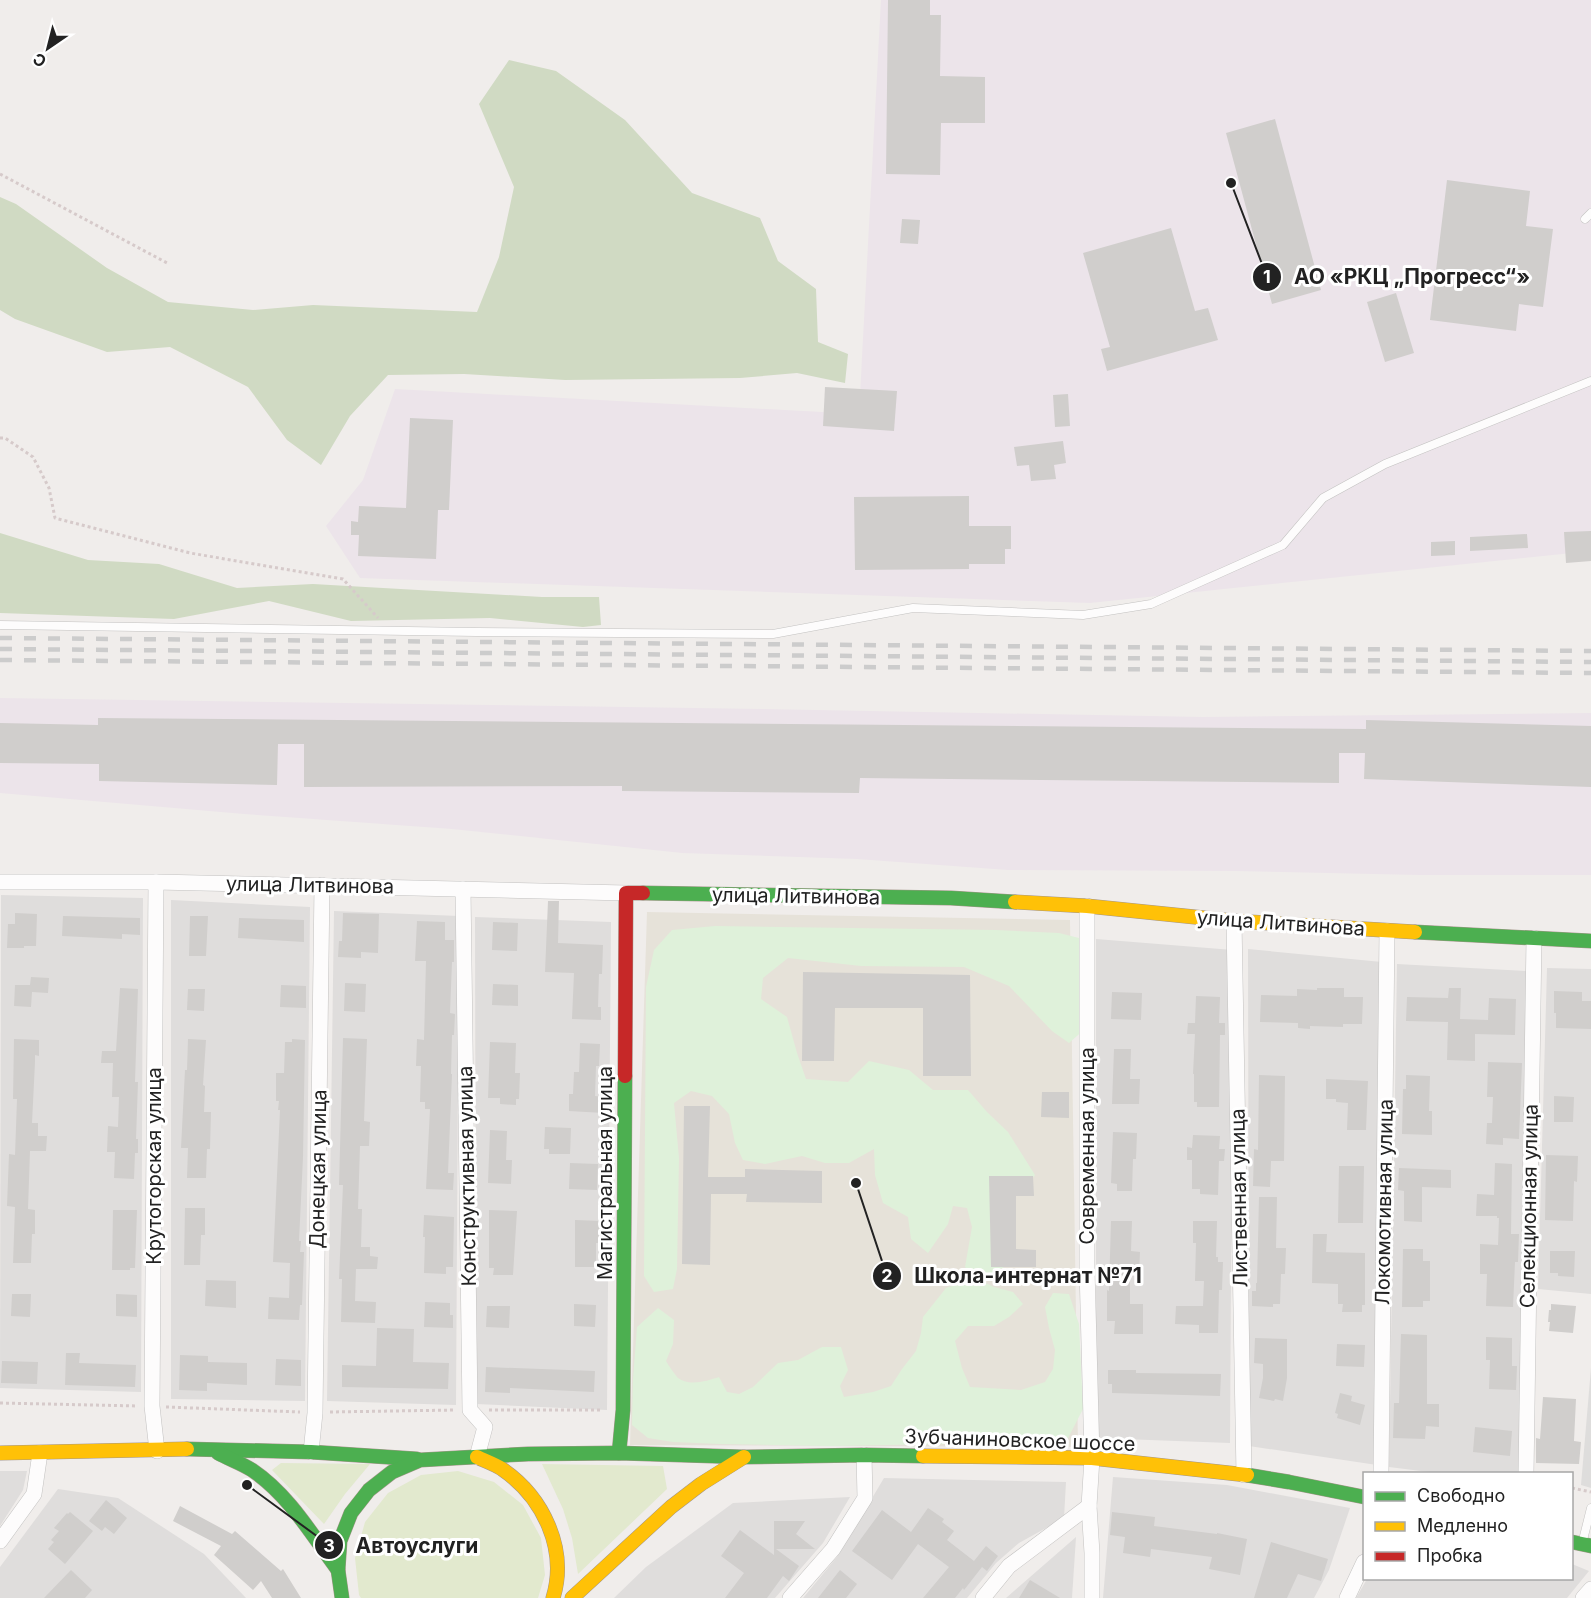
<svg xmlns="http://www.w3.org/2000/svg" width="1591" height="1598" viewBox="0 0 1591 1598" font-family="Inter,sans-serif">
	<rect width="100%" height="100%" fill="#f0edeb"/>
	<!-- residential -->
	<g fill="#dfdddc">
		<path d="M1 895 143 898 141 1392 0 1388Z"/>
		<path d="M171 900 310 907 305 1401 171 1399Z"/>
		<path d="M334 911 459 916 456 1405 327 1401Z"/>
		<path d="M475 917 611 922 607 1410 476 1404Z"/>
		<path d="M1096 939 1233 950 1230 1443 1096 1438Z"/>
		<path d="M1248 949 1382 962 1377 1465 1249 1446Z"/>
		<path d="M1397 964 1527 971 1522 1473 1445 1474 1389 1467Z"/>
		<path d="M1547 968 1591 969V1294L1538 1289Z"/>
		<path d="M0 1471H27L23 1490 0 1526Z"/>
		<path d="M1113 1477 1227 1485 1350 1508 1329 1570 1314 1598H1103Z"/>
		<path d="M884 1478 1066 1482 1064 1518 1019 1543 996 1563 967 1598H803L837 1557Z"/>
		<path d="M58 1489 118 1498 204 1554 246 1598H0V1567Z"/>
		<path d="M850 1497 823 1543 775 1598H614L646 1567 733 1503Z"/>
		<path d="M1076 1537 1072 1598H1006Z"/>
		<path d="M1572 1564 1589 1571 1567 1598H1356L1367 1579 1572 1578Z"/>
	</g>
	<!-- industrial -->
	<g fill="#ece4ea">
		<path d="M881 0H1591V551L1090 603 360 578 326 526 363 480 395 389 859 414Z"/>
		<path d="M0 698 762 709 1203 717 1591 713V875H1420L1236 871 1008 870 857 859 682 853 452 829 244 814 0 793Z"/>
	</g>
	<!-- education -->
	<path fill="#e6e2d9" d="M647 912 1070 920 1078 1447 630 1445Z"/>
	<!-- religious -->
	<path fill="#dedddc" d="M1591 1368V1488L1581 1485Z"/>
	<!-- grass -->
	<g fill="#e2e9ce">
		<path d="M281 1463 370 1464 345 1494 324 1524 272 1470Z"/>
		<path d="M542 1464 663 1466 667 1489 578 1574 572 1538 563 1509Z"/>
		<path d="M458 1471 494 1482 523 1505 541 1538 545 1575 538 1598H361L359 1595 355 1558 365 1522 388 1493 421 1475Z"/>
	</g>
	<!-- forest -->
	<g fill="#d0dac3">
		<path d="M509 60 556 71 625 120 692 193 760 218 778 261 816 289 818 342 848 354 845 383 797 373 740 378 565 380 464 374 388 375 350 416 321 465 287 440 248 387 170 347 107 352 15 319 0 310V197L16 204 107 268 168 302 253 310 313 305 477 312 499 257 514 187 479 104Z"/>
		<path d="M0 533 88 560 159 564 237 588 313 584 542 597H599L601 625 583 627 490 618 351 621 269 601 174 619 0 613Z"/>
	</g>
	<!-- park -->
	<path fill="#dff1da" d="M715 926 996 930 1059 933 1087 940 1085 1029 1069 1043 1052 1031 1009 986 964 967 861 966 788 958 763 978 761 999 787 1017 797 1053 806 1079 848 1082 869 1061 909 1070 933 1090H968L987 1112 1008 1132 1035 1175 1023 1191 1003 1189 1004 1267 979 1280 994 1287 1013 1292 1023 1304 1009 1317 994 1326H968L955 1341 962 1368 970 1387 1021 1390 1045 1382 1053 1369 1055 1350 1049 1328 1045 1307 1053 1293 1069 1294 1079 1324 1083 1409 1066 1442 830 1446 720 1444 673 1442 648 1438 632 1425 633 1379 637 1327 658 1308 674 1320 673 1344 666 1361C669 1366 673 1372 677 1377 688 1387 707 1381 719 1377L727 1392 739 1394 753 1387 778 1363 798 1360 822 1347H841L848 1370 840 1386 844 1397 873 1392 891 1386 902 1369 916 1351 921 1333 923 1317 946 1288 975 1278 978 1279 965 1267 972 1227 967 1208 953 1206 948 1224 928 1253 911 1239 908 1217 883 1203 875 1175 874 1149 849 1163H825L802 1156 765 1164 743 1160 735 1143 729 1114 712 1096 691 1091 674 1103 679 1158 677 1269 673 1289 654 1292 644 1276 646 987 654 950 672 930Z"/>
	<!-- building -->
	<g fill="#d0cecc">
		<path d="M888 0H930V15H941L940 76 985 77V123H941L940 175 886 174Z"/>
		<path d="M1275 119 1321 290 1272 304 1226 133Z"/>
		<path d="M1447 180 1530 191 1526 226 1553 229 1543 307 1519 304 1516 331 1430 320Z"/>
		<path d="M902 219 920 220 918 244 900 243Z"/>
		<path d="M1171 228 1195 311 1208 308 1218 340 1107 371 1101 349 1110 347 1083 253Z"/>
		<path d="M1396 293 1414 353 1385 362 1367 302Z"/>
		<path d="M825 387 897 391 894 431 823 426Z"/>
		<path d="M1068 394 1070 426 1055 427 1053 395Z"/>
		<path d="M410 418 453 420 449 510H438L436 559 358 556 359 535H351V521L358 522 359 506 406 508Z"/>
		<path d="M1063 441 1066 463 1054 465 1056 479 1031 481 1029 465 1017 466 1014 447Z"/>
		<path d="M969 496V526H1011V549H1005V564H969V569L855 570 854 497Z"/>
		<path d="M1591 531V561L1566 563 1564 532Z"/>
		<path d="M1527 534 1528 548 1470 551V537Z"/>
		<path d="M1455 541V555L1431 556V542Z"/>
		<path d="M98 718 1366 729V720L1591 726V787L1364 779 1365 753H1339V783L860 778 859 793 622 791V786L304 787V744H278L277 785 99 781V764L0 763V723L98 725Z"/>
		<path d="M548 901H559L558 943 603 945 602 974H599L598 1007H601V1020L572 1019 574 973 545 972Z"/>
		<path d="M15 913 37 914 36 946H24V948H7L8 924H15Z"/>
		<path d="M343 913 379 914 378 953 361 952V958L338 957 339 941H342Z"/>
		<path d="M63 916 140 918V935L122 934V939L62 936Z"/>
		<path d="M190 916H208L206 956H189Z"/>
		<path d="M239 918 304 920V942L238 938Z"/>
		<path d="M417 921 445 922V940H454V962H452L450 1013 455 1014 454 1035H452L451 1074H452L448 1173H454L453 1190 426 1189 430 1109H425V1102H420L421 1066H416L417 1039 424 1040 426 961H415Z"/>
		<path d="M493 922 518 923 517 951 492 950Z"/>
		<path d="M803 972 970 975 971 1076H923V1008H835L834 1061H802Z"/>
		<path d="M31 977 49 978 48 993 32 992 31 1007 14 1006 15 985H30Z"/>
		<path d="M345 983 366 984 365 1012 344 1011Z"/>
		<path d="M493 984 518 985V1006L492 1005Z"/>
		<path d="M281 985 306 986V1008L280 1007Z"/>
		<path d="M120 988 138 989 135 1082H138L136 1139H138V1153H135L134 1179 114 1178 115 1152H107L108 1126 118 1127 119 1097H112L113 1063H101L102 1051H116Z"/>
		<path d="M1317 988H1344V997H1363L1362 1024H1343V1027L1310 1026V1029L1298 1028V1023L1260 1022 1261 995 1297 996V989L1317 990Z"/>
		<path d="M1449 988H1461L1460 1019 1488 1020 1489 998 1516 999 1515 1035 1475 1034V1061L1447 1060 1448 1022 1406 1021 1407 997 1448 998Z"/>
		<path d="M188 989H205L204 1011 187 1010Z"/>
		<path d="M1554 991 1582 992V1001H1591V1029L1556 1028V1013H1554Z"/>
		<path d="M1112 992 1142 993 1141 1020 1111 1019Z"/>
		<path d="M1196 996 1220 997 1219 1023H1225V1035H1220L1219 1107H1197V1102H1194V1074H1193L1195 1034H1187L1188 1023H1195Z"/>
		<path d="M343 1038 367 1039 364 1121 370 1122 369 1146H360L358 1209H362L361 1247H370V1256L378 1257 377 1269H356L355 1301 376 1302 375 1323 341 1322 342 1279H339L343 1185H339Z"/>
		<path d="M14 1039 39 1040V1056L35 1055V1062L32 1123H38V1136H47L46 1151H30L28 1209 35 1210V1234H32L31 1263H13L15 1207 7 1206 9 1154 15 1155 17 1099H13Z"/>
		<path d="M188 1039 206 1040 203 1085 205 1086 204 1112H211L210 1149H207L206 1178H187L188 1148H181L185 1070H187Z"/>
		<path d="M292 1039 305 1040 303 1157 299 1241H301L300 1252H304L302 1305H300L299 1320 268 1319 269 1297 289 1298 290 1263 273 1262 280 1110H278L279 1101H276V1073H284L285 1042H292Z"/>
		<path d="M490 1042 516 1043 515 1073H520L519 1099H516V1105L500 1104V1098H488Z"/>
		<path d="M580 1043 600 1044 599 1066H596L595 1096 604 1097V1113L569 1111V1094H573L574 1072H579Z"/>
		<path d="M1114 1049H1131L1130 1079H1140L1139 1104H1112Z"/>
		<path d="M1488 1062 1522 1063 1519 1139 1503 1138V1145L1486 1144 1487 1123H1492L1493 1097H1487Z"/>
		<path d="M1259 1075 1285 1076 1284 1161H1271L1270 1187 1253 1186 1254 1149 1258 1150Z"/>
		<path d="M1406 1075 1430 1076 1429 1111H1432V1135L1402 1134 1403 1089H1406Z"/>
		<path d="M1326 1079 1368 1081 1366 1130H1347L1348 1103 1336 1102V1099H1326Z"/>
		<path d="M1042 1092H1069V1118L1041 1117Z"/>
		<path d="M1554 1096 1574 1097 1573 1122H1554Z"/>
		<path d="M684 1106H710L708 1177H745V1169L822 1171V1203L746 1202 747 1194H711L710 1265 682 1264Z"/>
		<path d="M545 1127 571 1128 570 1154H549V1149H544Z"/>
		<path d="M490 1130 507 1131 506 1160H512L511 1184 488 1183Z"/>
		<path d="M1113 1132 1137 1133 1136 1159H1133L1132 1191H1117V1184L1111 1183Z"/>
		<path d="M1193 1135 1220 1136 1219 1149H1225L1224 1161H1219L1218 1195 1200 1194V1189H1192V1160H1187V1147L1192 1148Z"/>
		<path d="M1546 1155 1578 1156 1577 1182 1574 1181 1573 1221 1545 1220Z"/>
		<path d="M570 1163 598 1164 597 1190 569 1189Z"/>
		<path d="M1495 1163 1512 1164 1511 1234H1519L1518 1262H1515L1513 1307 1486 1306 1487 1274H1480V1244L1498 1245 1499 1218H1497V1216H1476L1477 1194 1494 1195Z"/>
		<path d="M1339 1166H1364L1363 1223H1338Z"/>
		<path d="M1399 1168 1451 1170V1188L1422 1187V1222L1404 1221V1191L1398 1190Z"/>
		<path d="M989 1176H1033L1034 1196H1016V1249L1036 1250V1267H991Z"/>
		<path d="M1259 1197H1277L1276 1248H1286L1285 1274H1281L1280 1304H1273V1307L1252 1306V1291H1256V1283H1257Z"/>
		<path d="M185 1208H205V1235H201L200 1265H184Z"/>
		<path d="M113 1210H137L135 1268H130V1270H112Z"/>
		<path d="M489 1210 517 1211 513 1275H493L494 1268H489Z"/>
		<path d="M424 1215 454 1217 453 1267H446V1274L424 1273 425 1237H423Z"/>
		<path d="M575 1220 601 1221 600 1243H596V1267H575Z"/>
		<path d="M1111 1221H1132L1131 1251 1140 1252 1139 1275H1130V1304H1143V1334H1114L1115 1321H1107V1290L1109 1291Z"/>
		<path d="M1193 1221H1217L1216 1257H1218V1262H1223L1222 1290H1219L1218 1333H1199V1325L1175 1324 1176 1306H1203L1204 1281H1195L1196 1243H1193Z"/>
		<path d="M1313 1234H1327L1326 1252 1365 1253V1305H1362V1312H1342L1343 1304H1338V1284L1312 1283Z"/>
		<path d="M1403 1249H1423V1261H1430V1301H1423V1307H1402Z"/>
		<path d="M1550 1251H1575L1574 1277 1558 1276V1273H1550Z"/>
		<path d="M206 1280 236 1281V1308L205 1306Z"/>
		<path d="M12 1294H31L30 1317 11 1316Z"/>
		<path d="M116 1294 137 1295V1317L116 1316Z"/>
		<path d="M425 1302 450 1303V1315H453V1328L424 1327Z"/>
		<path d="M574 1304 596 1305 595 1327 574 1326Z"/>
		<path d="M1551 1304 1576 1306 1573 1333 1549 1331 1550 1322H1548L1549 1310H1551Z"/>
		<path d="M487 1306H510L509 1328 486 1327Z"/>
		<path d="M377 1328 414 1329 413 1362 449 1363 448 1389 342 1387V1365L376 1366Z"/>
		<path d="M1401 1334 1427 1335V1404H1439V1427L1426 1426 1425 1439 1393 1438 1394 1403H1399Z"/>
		<path d="M1486 1337 1512 1338V1366H1517L1516 1390 1489 1389 1490 1360H1486Z"/>
		<path d="M1255 1338 1287 1339V1378L1283 1401 1275 1399 1274 1401 1259 1398 1263 1378V1364L1254 1363Z"/>
		<path d="M1337 1344 1365 1345 1364 1367 1336 1366Z"/>
		<path d="M66 1353H80L79 1363 136 1365 135 1387 65 1385Z"/>
		<path d="M180 1355 208 1356V1362L247 1363V1385L207 1383V1391L179 1390Z"/>
		<path d="M276 1359 301 1360V1386L275 1385Z"/>
		<path d="M2 1361 38 1362 37 1384 1 1383Z"/>
		<path d="M486 1367 595 1371 594 1392 510 1388V1393L485 1392Z"/>
		<path d="M1108 1370H1136V1373L1221 1374 1220 1396 1112 1393V1384H1108Z"/>
		<path d="M1340 1393 1352 1396 1351 1401 1365 1405 1360 1425 1337 1418 1338 1414 1335 1413Z"/>
		<path d="M1543 1397 1576 1399 1574 1441 1581 1442 1579 1464 1536 1463V1438L1540 1439Z"/>
		<path d="M1475 1427 1512 1431 1510 1456 1473 1452Z"/>
		<path d="M106 1500 127 1518 114 1534 105 1527 102 1531 89 1521Z"/>
		<path d="M180 1506 232 1534 235 1531 281 1571 283 1569 301 1598H272L261 1581 253 1590 214 1555 221 1546 173 1521Z"/>
		<path d="M928 1508 944 1519 942 1522 954 1531 947 1540 974 1561 986 1546 998 1556 987 1571 982 1567 964 1590 963 1588 955 1598H923L949 1567 918 1544 892 1580 852 1551 882 1510 911 1532Z"/>
		<path d="M70 1512 93 1531 65 1564 48 1549 54 1542 51 1540 59 1531 54 1528 67 1513 68 1514Z"/>
		<path d="M1112 1512 1155 1517 1154 1526 1217 1534V1533L1247 1539 1240 1575 1209 1569 1212 1557 1151 1549 1150 1557 1123 1553 1125 1537 1110 1535Z"/>
		<path d="M774 1521H805L796 1534 815 1549H776L799 1566 789 1581 783 1576 767 1598H725L744 1573 721 1556 740 1530 774 1555Z"/>
		<path d="M1271 1542 1328 1559 1321 1581 1298 1574 1287 1598H1254Z"/>
		<path d="M71 1570 92 1590 85 1598H44Z"/>
		<path d="M840 1570 857 1584 846 1598H818Z"/>
		<path d="M1030 1580 1060 1598H1019Z"/>
	</g>
	<g fill="none" stroke-linecap="round" stroke-linejoin="round">
		<!-- lane casing -->
		<g stroke="#c3c2c1" stroke-width="9">
			<g id="lane">
				<path d="M1585 219 1591 213"/>
				<path d="M0 625 476 632 773 634 913 608 1083 615 1151 604 1283 545 1323 498 1385 464 1591 381"/>
				<path d="M1583 1540 1591 1508"/>
			</g>
		</g>
		<!-- street casing -->
		<g stroke="#c3c2c1" stroke-width="16">
			<g id="street">
				<path d="M0 882H156L626 893"/>
				<path d="M156 882 152 1406 157 1451"/>
				<path d="M463 889 470 1410 485 1427 477 1457"/>
				<path d="M1087 906V1268L1092 1458 1089 1506 1092 1553V1598"/>
				<path d="M1234 921 1244 1475"/>
				<path d="M311 1452 315 1413 322 885"/>
				<path d="M1381 1474 1387 931"/>
				<path d="M1526 1474 1534 938"/>
				<path d="M0 1541 34 1494 40 1453"/>
				<path d="M790 1598 833 1549 865 1498 864 1455"/>
				<path d="M983 1598 1009 1566 1089 1506"/>
				<path d="M1347 1598 1364 1562"/>
				<path d="M1583 1598 1591 1589"/>
			</g>
		</g>
		<!-- fast casing -->
		<g stroke="#a4968a" stroke-width="15">
			<g id="fast">
				<path d="M643 893 951 898 1015 902"/>
				<path d="M1415 932 1591 941"/>
				<path d="M187 1449 311 1452 417 1459"/>
				<path d="M218 1453C229 1459 241 1463 252 1470 289 1495 312 1535 338 1570"/>
				<path d="M619 1453 623 1410 625 1076"/>
				<path d="M1247 1475 1289 1482 1364 1497"/>
				<path d="M1572 1542 1591 1546"/>
				<path d="M342 1598 338 1570 340 1541 351 1513 369 1490 392 1472 420 1460 528 1454 619 1453 744 1457 864 1455 923 1456"/>
			</g>
		</g>
		<!-- slow casing -->
		<g stroke="#a4968a" stroke-width="15">
			<g id="slow">
				<path d="M1015 902 1087 906 1234 921 1415 932"/>
				<path d="M0 1453 187 1449"/>
				<path d="M923 1456 1092 1458 1247 1475"/>
				<path d="M477 1457C485 1461 494 1464 502 1469 543 1497 568 1549 553 1598"/>
				<path d="M572 1598 671 1507 701 1484 744 1457"/>
			</g>
		</g>
		<!-- jam casing -->
		<g stroke="#a4968a" stroke-width="15">
			<path id="jam" d="M625 1076 626 893H643"/>
		</g>
		<!-- path -->
		<g stroke="#d6caca" stroke-width="3" stroke-dasharray="3 3" stroke-linecap="butt">
			<path d="M0 174 169 264"/>
			<path d="M0 438H5L33 457 49 488 55 518 190 553 343 579 378 618"/>
			<path d="M0 1403 138 1406"/>
			<path d="M166 1407 300 1412"/>
			<path d="M489 1410H603"/>
			<path d="M330 1412 456 1410"/>
			<path d="M1572 1488 1591 1492"/>
		</g>
		<!-- lane -->
		<use href="#lane" stroke="#fdfcfc" stroke-width="8"/>
		<!-- street -->
		<use href="#street" stroke="#fdfcfc" stroke-width="15"/>
		<!-- fast -->
		<use href="#fast" stroke="#4caf50" stroke-width="14"/>
		<!-- slow -->
		<use href="#slow" stroke="#ffc107" stroke-width="14"/>
		<!-- jam -->
		<use href="#jam" stroke="#c62828" stroke-width="14"/>
		<!-- rail -->
		<g stroke="#ccc" stroke-width="4.5" stroke-dasharray="12 12" stroke-linecap="butt">
			<path d="M0 638 1591 651"/>
			<path d="M0 649 1591 662"/>
			<path d="M0 660 1591 673"/>
		</g>
	</g>
	<g text-anchor="middle" stroke-width="6" stroke-linejoin="round" paint-order="stroke">
		<!-- street labels -->
		<g font-size="20" fill="#222" stroke="#fff">
			<text transform="translate(310 885) rotate(1)" y="7">улица Литвинова</text>
			<text transform="translate(796 896) rotate(1)" y="7">улица Литвинова</text>
			<text transform="translate(1281 923) rotate(4)" y="7">улица Литвинова</text>
			<text transform="translate(1087 1146) rotate(-90)" y="7">Современная улица</text>
			<text transform="translate(154 1166) rotate(-90)" y="7">Крутогорская улица</text>
			<text transform="translate(318 1169) rotate(-89)" y="7">Донецкая улица</text>
			<text transform="translate(605 1173) rotate(-90)" y="7">Магистральная улица</text>
			<text transform="translate(467 1176) rotate(-91)" y="7">Конструктивная улица</text>
			<text transform="translate(1239 1198) rotate(-91)" y="7">Лиственная улица</text>
			<text transform="translate(1384 1202) rotate(-89)" y="7">Локомотивная улица</text>
			<text transform="translate(1529 1206) rotate(-89)" y="7">Селекционная улица</text>
			<text transform="translate(1020 1440) rotate(2)" y="7">Зубчаниновское шоссе</text>
		</g>
	</g>
	<!-- callouts -->
	<path fill="none" stroke="#222" stroke-width="2" d="M1231 183L1267 277M856 1183L887 1276M247 1485L329 1545"/>
	<g fill="#222" stroke="#fff" stroke-width="2">
		<circle cx="1231" cy="183" r="6"/>
		<circle cx="856" cy="1183" r="6"/>
		<circle cx="247" cy="1485" r="6"/>
		<circle cx="1267" cy="277" r="15"/>
		<circle cx="887" cy="1276" r="15"/>
		<circle cx="329" cy="1545" r="15"/>
	</g>
	<g font-size="18" text-anchor="middle" font-weight="bold" fill="#fff">
		<text x="1267" y="283">1</text>
		<text x="887" y="1282">2</text>
		<text x="329" y="1552">3</text>
	</g>
	<g font-size="21" text-anchor="middle" font-weight="bold" fill="#222" stroke="#fff" stroke-width="6" stroke-linejoin="round" paint-order="stroke">
		<text x="1412" y="284">АО «РКЦ „Прогресс“»</text>
		<text x="1028" y="1283">Школа-интернат №71</text>
		<text x="417" y="1553">Автоуслуги</text>
	</g>
	<!-- legend -->
	<rect x="1363" y="1472" width="210" height="108" fill="#ffffff" stroke="#a7a7a7" stroke-width="1.5"/>
	<rect x="1375" y="1492" width="30" height="9" fill="#4caf50" stroke="#a7a7a7" stroke-width="1.5"/>
	<text x="1417" y="1502" font-size="18" fill="#222222">Свободно</text>
	<rect x="1375" y="1522" width="30" height="9" fill="#ffc107" stroke="#a7a7a7" stroke-width="1.5"/>
	<text x="1417" y="1532" font-size="18" fill="#222222">Медленно</text>
	<rect x="1375" y="1552" width="30" height="9" fill="#c62828" stroke="#a7a7a7" stroke-width="1.5"/>
	<text x="1417" y="1562" font-size="18" fill="#222222">Пробка</text>
	<!-- north arrow -->
	<g transform="translate(48 48) rotate(215)" stroke="#ffffff" stroke-width="4.5" paint-order="stroke">
	<path d="M0-4.5L10 22L0 15L-10 22Z" fill="#222222"/>
	<text y="-9" font-size="16" font-weight="bold" text-anchor="middle" fill="#222222">С</text>
	</g>
</svg>
